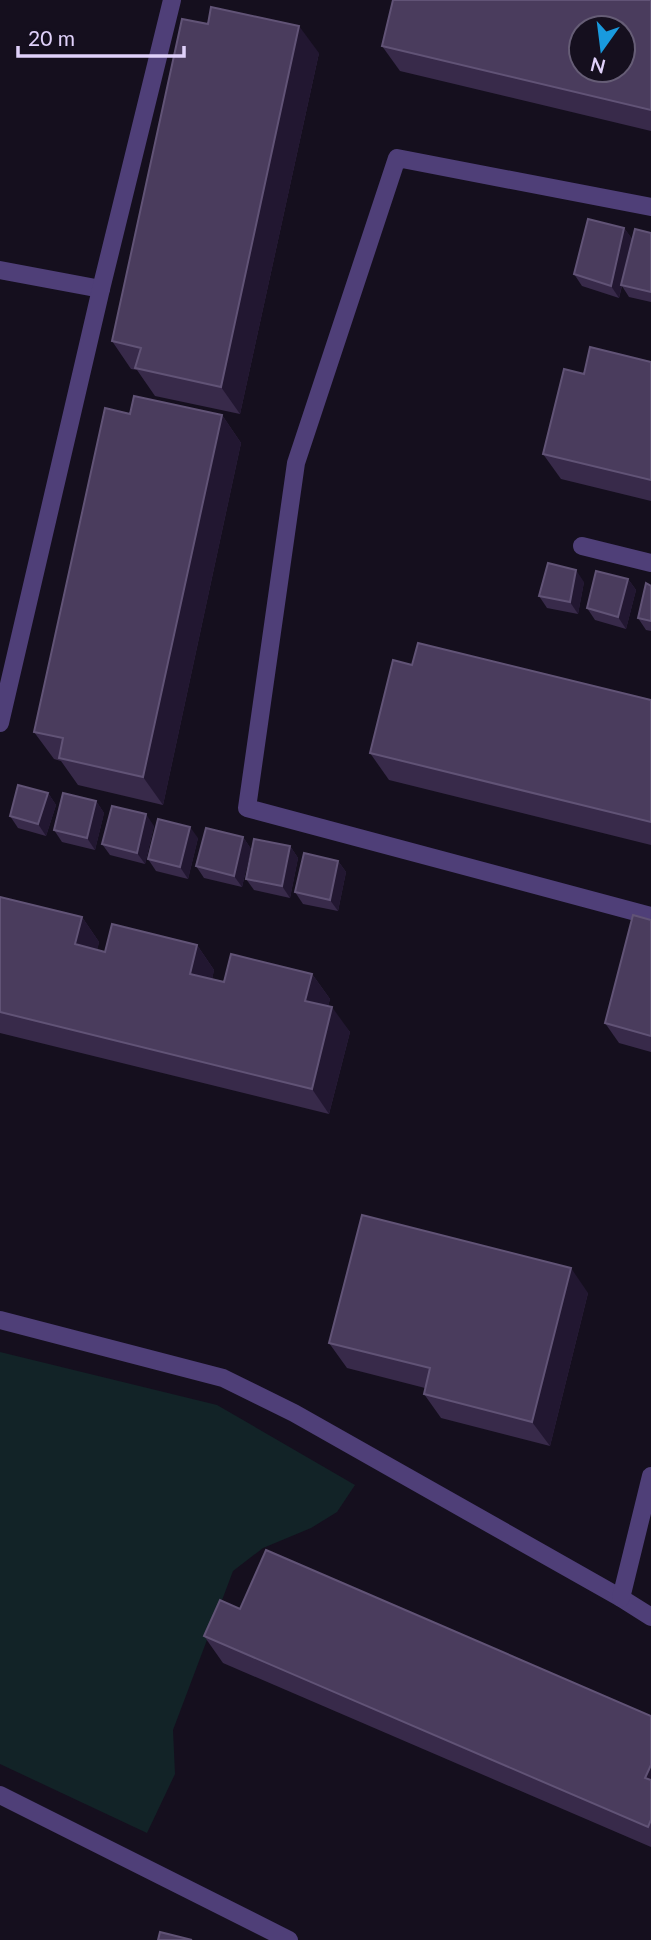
<svg xmlns="http://www.w3.org/2000/svg" width="651" height="1940" viewBox="0 0 651 1940" font-family="Lato,sans-serif">
	<rect width="100%" height="100%" fill="#150f1e"/>
	<!-- green -->
	<path fill="#122327" d="M0 1352 217 1405 355 1485 337 1512 311 1528 263 1548 233 1571 173 1730 175 1774 147 1833 0 1764Z"/>
	<g fill="none" stroke-linecap="round" stroke-linejoin="round">
		<!-- minor -->
		<g stroke="#4f3f78" stroke-width="18">
			<path d="M651 207 397 158 296 463 247 808 651 916"/>
			<path d="M0 270 101 289"/>
			<path d="M582 546 651 563"/>
			<path d="M0 723 101 289 172 0"/>
			<path d="M0 1320 223 1378 294 1413 621 1598 651 1617"/>
			<path d="M621 1598 651 1476"/>
			<path d="M0 1795 289 1940"/>
		</g>
	</g>
	<!-- wall -->
	<g fill="#382a4a">
		<path d="M651 0V131L400 71 382 46Z"/>
		<path d="M319 53 240 414 155 396 137 370 131 369 112 341Z"/>
		<path d="M624 228 632 239 651 233V302L629 297 622 286 619 298 582 286 574 274Z"/>
		<path d="M651 362V501L561 479 543 454 584 374Z"/>
		<path d="M130 414 222 415 241 443 163 805 78 785 61 761 54 759 34 732Z"/>
		<path d="M628 579 636 590 626 629 595 620 587 608Z"/>
		<path d="M584 582 578 614 547 608 539 596Z"/>
		<path d="M651 586V631L646 630 638 618Z"/>
		<path d="M651 700V845L389 780 370 753Z"/>
		<path d="M48 793 56 805 46 836 18 828 10 816Z"/>
		<path d="M96 801 104 813 95 850 62 842 54 830Z"/>
		<path d="M154 826 145 864 110 855 102 844Z"/>
		<path d="M243 837 251 849 242 887 204 878 196 866Z"/>
		<path d="M198 838 188 879 156 871 148 859Z"/>
		<path d="M290 846 298 858 290 898 254 890 246 879Z"/>
		<path d="M338 861 346 872 338 911 303 904 295 892Z"/>
		<path d="M0 897 82 917 99 942 97 950 105 952 197 945 214 970 212 979 224 982 312 974 330 999 328 1006 350 1032 329 1114 0 1033Z"/>
		<path d="M651 920V1052L619 1043 605 1023Z"/>
		<path d="M588 1293 550 1446 441 1418 424 1394 425 1388 347 1368 329 1343Z"/>
		<path d="M240 1609 651 1716V1847L223 1663 204 1636Z"/>
	</g>
	<!-- shaded-wall -->
	<g fill="#221731">
		<path d="M299 26 319 53 240 414 221 387Z"/>
		<path d="M624 228 632 239 619 298 611 286Z"/>
		<path d="M222 415 241 443 163 805 143 777Z"/>
		<path d="M576 570 584 582 578 614 570 602Z"/>
		<path d="M628 579 636 590 626 629 618 617Z"/>
		<path d="M48 793 56 805 46 836 38 824Z"/>
		<path d="M96 801 104 813 95 850 87 838Z"/>
		<path d="M146 814 154 826 145 864 137 853Z"/>
		<path d="M190 827 198 838 188 879 180 867Z"/>
		<path d="M243 837 251 849 242 887 234 876Z"/>
		<path d="M290 846 298 858 290 898 282 886Z"/>
		<path d="M338 861 346 872 338 911 330 900Z"/>
		<path d="M82 917 99 942 93 969 75 944Z"/>
		<path d="M197 945 214 970 208 999 190 974Z"/>
		<path d="M312 974 330 999 323 1026 305 1001Z"/>
		<path d="M332 1007 350 1032 329 1114 312 1089Z"/>
		<path d="M571 1268 588 1293 550 1446 532 1422Z"/>
		<path d="M651 1765V1785L645 1778Z"/>
	</g>
	<!-- building -->
	<g fill="#4a3c5d" stroke="#615376" stroke-width="2" fill-rule="evenodd">
		<path d="M393 0H651V110L382 46ZM581 28H623V70H581Z"/>
		<path d="M211 7 299 26 221 387 135 368 141 348 112 341 182 19 208 24Z"/>
		<path d="M588 219 624 228 611 286 574 274Z"/>
		<path d="M635 229 651 233V292L621 285Z"/>
		<path d="M590 347 651 362V480L543 454 564 369 584 374Z"/>
		<path d="M134 396 222 415 143 777 59 758 63 738 34 732 105 408 130 414Z"/>
		<path d="M548 563 576 570 570 602 539 596Z"/>
		<path d="M596 571 628 579 618 617 587 608Z"/>
		<path d="M646 583 651 586V621L638 618Z"/>
		<path d="M418 643 651 700V822L370 753 393 660 412 665Z"/>
		<path d="M18 785 48 793 38 824 10 816Z"/>
		<path d="M63 793 96 801 87 838 54 830Z"/>
		<path d="M112 806 146 814 137 853 102 844Z"/>
		<path d="M158 819 190 827 180 867 148 859Z"/>
		<path d="M206 828 243 837 234 876 196 866Z"/>
		<path d="M254 839 290 846 282 886 246 879Z"/>
		<path d="M304 853 338 861 330 900 295 892Z"/>
		<path d="M0 897 82 917 75 944 105 952 112 924 197 945 190 974 224 982 231 954 312 974 305 1001 332 1007 312 1089 0 1012Z"/>
		<path d="M633 915 651 920V1036L605 1023Z"/>
		<path d="M362 1215 571 1268 532 1422 424 1394 430 1368 329 1343Z"/>
		<path d="M266 1550 651 1716V1765L645 1778 651 1780V1820L648 1827 204 1636 220 1600 240 1609Z"/>
		<path d="M160 1932 192 1940H158Z"/>
	</g>
	<!-- north arrow -->
	<g transform="translate(602 49) rotate(194)"><circle r="33" fill="#150f1e" stroke="#665d76" stroke-width="2"/>
	<path d="M0-5L12 26L0 18L-12 26Z" fill="#199ade"/>
	<text y="-10" font-size="19" font-weight="bold" text-anchor="middle" fill="#e0d1fa">N</text>
	</g>
	<!-- scale -->
	<path d="M18 46v10h166v-10" fill="none" stroke="#e0d1fa" stroke-width="3.5"/>
	<text x="28" y="46" font-size="21" fill="#e0d1fa" stroke="#150f1e" stroke-width="5" paint-order="stroke">20 m</text>
</svg>
